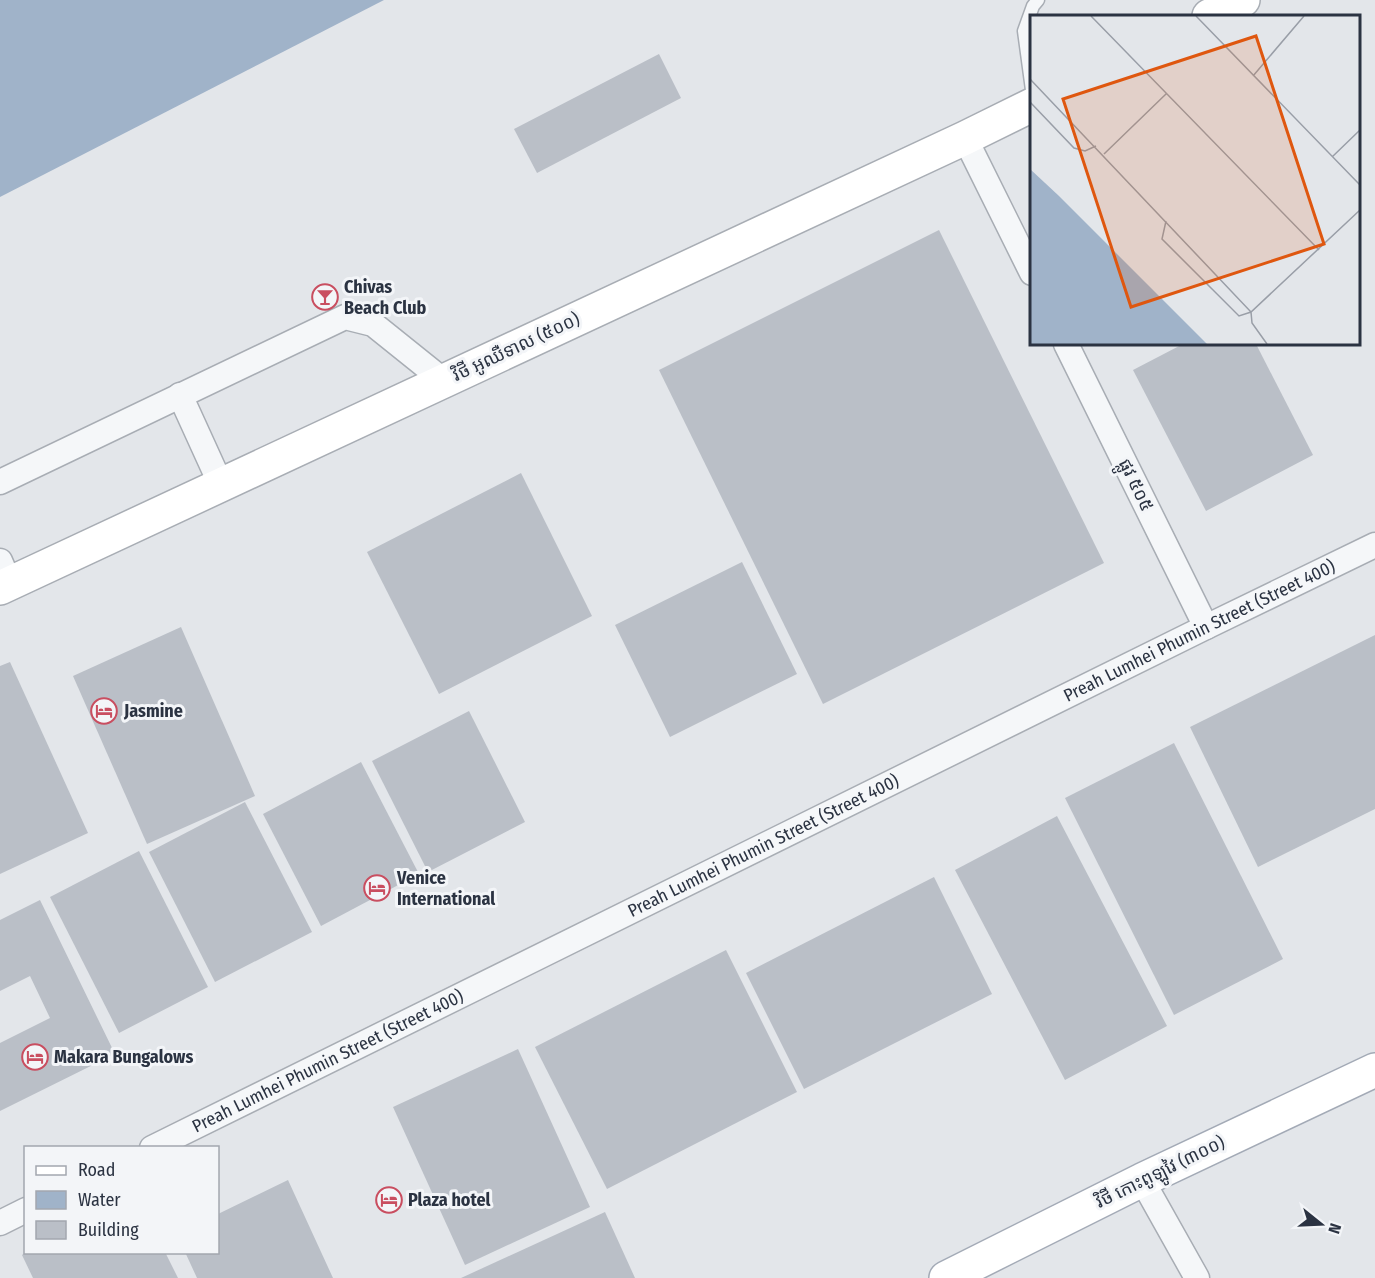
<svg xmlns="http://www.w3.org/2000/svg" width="1375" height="1278" viewBox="0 0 1375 1278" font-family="'Fira Sans Condensed','Noto Sans Khmer',sans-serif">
	<rect width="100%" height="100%" fill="#e3e6ea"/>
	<!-- water -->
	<path fill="#a0b3c9" d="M0 0H384L0 197Z"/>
	<!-- building -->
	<g fill="#babfc7">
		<path d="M659 54 681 98 537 173 514 129Z"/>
		<path d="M939 230 1104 563 823 704 659 370Z"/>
		<path d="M1183 344H1256L1313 455 1206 511 1133 370Z"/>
		<path d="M521 473 592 616 439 694 367 552Z"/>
		<path d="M742 562 797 674 670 737 615 625Z"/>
		<path d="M181 627 255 796 147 844 73 676Z"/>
		<path d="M1375 635V809L1258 867 1190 727Z"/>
		<path d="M10 662 88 833 0 874V666Z"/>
		<path d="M469 711 525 822 428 872 372 761Z"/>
		<path d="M1174 743 1283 959 1174 1015 1065 798Z"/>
		<path d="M361 762 419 874 321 926 263 814Z"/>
		<path d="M245 802 312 932 215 982 149 852Z"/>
		<path d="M1057 816 1167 1026 1065 1080 955 870Z"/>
		<path d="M139 851 208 987 119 1033 50 897Z"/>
		<path d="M934 877 992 994 804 1089 746 973Z"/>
		<path d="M40 900 115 1054 0 1111V1043L50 1018 30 976 0 991V920Z"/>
		<path d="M726 950 797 1092 607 1189 535 1047Z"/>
		<path d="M518 1049 590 1207 465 1265 393 1107Z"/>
		<path d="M288 1180 333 1278H197L185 1252H218V1214Z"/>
		<path d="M605 1212 635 1278H461Z"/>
		<path d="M26 1252H165L178 1278H33L22 1255Z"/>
	</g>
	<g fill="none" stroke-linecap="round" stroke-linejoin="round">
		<!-- lane casing -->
		<g stroke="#a8adb4" stroke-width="15">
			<path id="lane" d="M1032 90 1024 31 1033 6 1038 0"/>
		</g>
		<!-- street casing -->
		<g stroke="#a8adb4" stroke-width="27">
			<g id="street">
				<path d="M965 138 1032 273"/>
				<path d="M1066 344 1206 627"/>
				<path d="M180 395 221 485"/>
				<path d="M0 482 345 317 373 324 444 381"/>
				<path d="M0 561 10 584"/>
				<path id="s1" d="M152 1148 1206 627 1375 545"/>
				<path d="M1142 1180 1197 1278"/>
				<path d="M0 1223 26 1210"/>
			</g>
		</g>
		<!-- secondary casing -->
		<g stroke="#a8adb4" stroke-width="36">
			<g id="secondary">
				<path d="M1209 16 1243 0"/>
				<path d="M0 588 965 138 1032 105"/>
			</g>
		</g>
		<!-- primary casing -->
		<g stroke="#a3aab6" stroke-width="36">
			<path id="primary" d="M946 1278 1142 1180 1375 1070"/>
		</g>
		<!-- lane -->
		<use href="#lane" stroke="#f5f7f9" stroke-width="12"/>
		<!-- street -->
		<use href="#street" stroke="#f5f7f9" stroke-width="24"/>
		<!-- secondary -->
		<use href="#secondary" stroke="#fff" stroke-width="33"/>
		<!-- primary -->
		<use href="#primary" stroke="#fff" stroke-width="33"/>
	</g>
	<!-- icons -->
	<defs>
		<g id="bar-ring" transform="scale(1.35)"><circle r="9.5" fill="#f3f5f8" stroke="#c94e60" stroke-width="1.5"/><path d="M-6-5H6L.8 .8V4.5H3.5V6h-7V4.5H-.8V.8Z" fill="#c94e60"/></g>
		<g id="hotel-ring" transform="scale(1.35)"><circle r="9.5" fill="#f3f5f8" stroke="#c94e60" stroke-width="1.5"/><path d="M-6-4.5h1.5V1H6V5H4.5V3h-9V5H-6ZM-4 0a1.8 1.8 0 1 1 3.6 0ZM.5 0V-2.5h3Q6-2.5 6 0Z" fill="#c94e60"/></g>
	</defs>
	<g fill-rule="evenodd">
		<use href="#bar-ring" x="325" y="297"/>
		<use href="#hotel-ring" x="104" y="711"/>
		<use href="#hotel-ring" x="377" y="888"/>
		<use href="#hotel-ring" x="35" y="1057"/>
		<use href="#hotel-ring" x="389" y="1200"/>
	</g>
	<g text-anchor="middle" stroke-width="6" stroke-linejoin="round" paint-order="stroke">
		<!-- poi labels -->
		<g font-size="18" font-weight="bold" fill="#2b3342" stroke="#f3f5f8" text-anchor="start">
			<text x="344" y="293">Chivas<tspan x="344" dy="21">Beach Club</tspan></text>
			<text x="124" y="717">Jasmine</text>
			<text x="397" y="884">Venice<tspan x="397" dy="21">International</tspan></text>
			<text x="54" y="1063">Makara Bungalows</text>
			<text x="408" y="1206">Plaza hotel</text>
		</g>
		<!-- street labels -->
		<g font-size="18" fill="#2b3342" stroke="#f3f5f8">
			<text transform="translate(516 347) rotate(-25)" y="6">វិថី អូឈឺទាល (៥០០)</text>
			<text transform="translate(1136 485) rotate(64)" y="6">ផ្លូវ ៥០៥</text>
			<text dy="6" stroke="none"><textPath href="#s1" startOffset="1168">Preah Lumhei Phumin Street (Street 400)</textPath></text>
			<text dy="6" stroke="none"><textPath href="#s1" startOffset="682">Preah Lumhei Phumin Street (Street 400)</textPath></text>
			<text dy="6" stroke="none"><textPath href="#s1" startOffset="196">Preah Lumhei Phumin Street (Street 400)</textPath></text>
			<text transform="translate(1160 1172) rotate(-26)" y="6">វិថី កោះពូឡូវៃ (៣០០)</text>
		</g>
	</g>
	<!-- overview -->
	<g transform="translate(1030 15)">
		<rect width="330" height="330" fill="#e3e6ea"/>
		<path d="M0 154 29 181 177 329H0Z" fill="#a0b3c9"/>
		<path fill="none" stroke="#999ea7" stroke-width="1.5" d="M61 1 289 235M166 1 330 170M223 61 274 1M0 64 221 297 222 308 237 329M0 87 44 133 55 136 66 131M74 139 136 79M302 142 330 115M136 206 132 224 209 301 221 297 330 195"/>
		<path fill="#df570f" fill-opacity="0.15" stroke="#df570f" stroke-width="3" d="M226 21 294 229 101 292 33 84Z"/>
		<rect width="330" height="330" fill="none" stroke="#2b3342" stroke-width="3"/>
	</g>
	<!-- legend -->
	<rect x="24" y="1146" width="195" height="108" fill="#f3f5f8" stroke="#a3a7af" stroke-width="1.5"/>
	<rect x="36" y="1166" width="30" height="9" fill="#ffffff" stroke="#a3a7af" stroke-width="1.5"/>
	<text x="78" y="1176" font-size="18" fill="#2b3342">Road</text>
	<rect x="36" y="1191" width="30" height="18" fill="#a0b3c9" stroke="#a3a7af" stroke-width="1.5"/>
	<text x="78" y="1206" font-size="18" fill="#2b3342">Water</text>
	<rect x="36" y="1221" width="30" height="18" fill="#babfc7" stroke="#a3a7af" stroke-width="1.5"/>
	<text x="78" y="1236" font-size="18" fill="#2b3342">Building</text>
	<!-- north arrow -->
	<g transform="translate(1321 1224) rotate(108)" stroke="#f3f5f8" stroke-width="4.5" paint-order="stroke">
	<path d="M0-4.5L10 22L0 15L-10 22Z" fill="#2b3342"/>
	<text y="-9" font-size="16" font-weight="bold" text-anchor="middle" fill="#2b3342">N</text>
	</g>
</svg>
